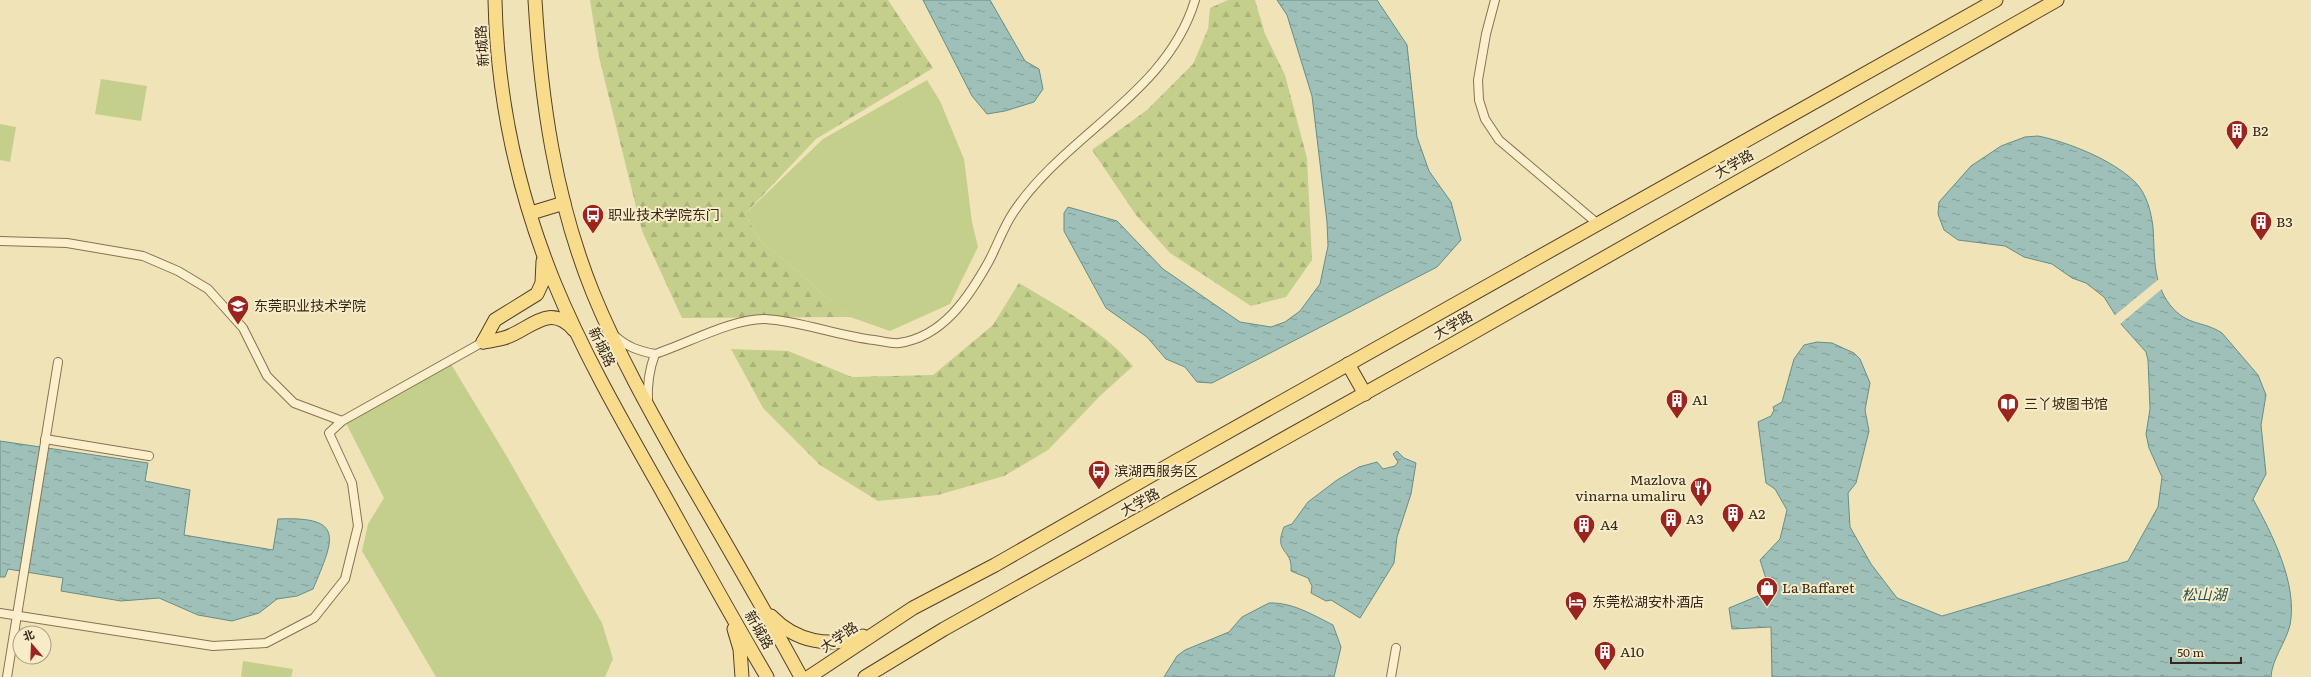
<svg xmlns="http://www.w3.org/2000/svg" width="2311" height="677" viewBox="0 0 2311 677" font-family="Literata,'Noto Sans SC',serif">
	<defs>
		<pattern id="forest-firs" width="22" height="20" patternUnits="userSpaceOnUse"><rect width="22" height="20" fill="#c4cf8c"/><path d="M5 1l3.5 6h-7zM16 11l3.5 6h-7z" fill="#a9b278"/></pattern>
		<pattern id="water-ripples" width="26" height="14" patternUnits="userSpaceOnUse"><rect width="26" height="14" fill="#9ec0b8"/><path d="M2 4q2-2 4 0t4 0M15 11q2-2 4 0t4 0" fill="none" stroke="#829c95"/></pattern>
	</defs>
	<rect width="100%" height="100%" fill="#f1e3b8"/>
	<!-- green -->
	<g fill="#c4cf8c">
		<path d="M101 79 147 86 141 121 95 114Z"/>
		<path d="M927 80 940 101 964 159 972 222 978 247 950 304 890 331 850 317 759 239 745 214 823 139Z"/>
		<path d="M0 124 16 127 10 162 0 160Z"/>
		<path d="M451 364 506 455 602 623 613 659 605 677H436L362 551 368 524 384 498 344 419Z"/>
		<path d="M243 661 293 669 291 677H241Z"/>
	</g>
	<!-- forest -->
	<g fill="url(#forest-firs)">
		<path d="M590 0H888L933 68 816 139 745 214 759 239 850 317 682 318 642 231 599 57Z"/>
		<path d="M1228 0H1255L1265 34 1285 75 1307 158 1312 260 1286 297 1251 306 1170 253 1136 215 1092 150 1147 110 1193 64 1208 29 1210 8Z"/>
		<path d="M1019 283C1059 307 1103 330 1133 366L1100 396 1048 450 1004 476 938 495 878 501 820 465 763 408 731 349 788 351 852 377 933 375 993 325Z"/>
	</g>
	<!-- water -->
	<g fill="url(#water-ripples)" stroke="#658e86">
		<path d="M923 0H990L1025 61 1039 69 1043 89 1034 102 1005 111 987 114 972 96Z"/>
		<path d="M1277 0H1377L1407 45 1417 137 1429 171 1451 202 1461 240 1437 267 1212 383 1197 382 1185 367 1166 359 1147 337 1106 308 1064 231V213L1068 207 1117 221 1163 269 1240 322 1271 327 1285 322 1300 311 1320 284 1328 246 1327 222 1312 96 1287 15Z"/>
		<path d="M2038 136C2068 142 2113 160 2135 182 2147 194 2151 212 2153 227 2155 255 2152 281 2170 305 2188 327 2202 320 2222 333L2258 375 2266 395 2261 425 2266 474 2253 499C2272 534 2298 584 2290 625 2286 642 2272 659 2271 677H1772L1771 627 1732 629 1729 608 1770 591 1760 560 1780 539 1787 510 1775 489 1766 483 1758 422 1771 416 1774 410 1773 407 1782 402 1794 359 1804 345 1817 342 1832 343 1854 353 1860 359 1870 383 1865 410 1869 431 1856 483 1848 493 1850 527 1871 564 1897 598 1942 616 2128 561 2158 507 2162 477 2149 448 2146 434 2150 409 2148 360 2146 352 2121 324 2104 297 2086 283 2072 278 2052 264 2024 257 2005 246 1958 240 1944 230 1938 214 1939 202 1971 166 2001 146 2025 137Z"/>
		<path d="M0 441 148 463 145 481 190 490 184 535 273 550 278 519C346 516 334 539 313 589L297 596 277 599 259 613 232 621 198 615 159 598 121 601 61 591 63 578 8 569 5 577H0Z"/>
		<path d="M1397 451 1404 458 1416 463 1411 494 1397 537 1394 563 1360 618 1331 600 1326 601 1311 593 1312 586 1308 578 1291 571C1293 548 1273 554 1284 527L1292 524 1308 502 1337 480 1359 467 1377 462 1383 469 1395 466 1398 462 1393 454Z"/>
		<path d="M1269 603C1292 602 1313 615 1333 625L1341 647 1334 677H1164L1177 656 1185 650 1229 632 1242 617Z"/>
	</g>
	<!-- pier -->
	<path fill="#f1e3b8" d="M2159 279 2163 288 2119 325 2114 316Z"/>
	<g fill="none" stroke-linecap="round" stroke-linejoin="round">
		<!-- minor casing -->
		<g stroke="#887153" stroke-width="10">
			<g id="minor">
				<path d="M1495 0 1486 34 1478 80 1479 100 1485 119 1499 140 1598 224"/>
				<path d="M0 241 67 243 143 256 178 271 208 289 243 328 267 376 294 403 342 421 329 433 352 483 358 526 345 579 314 618 266 643 213 646 0 613"/>
				<path d="M615 336C627 347 639 351 655 354 649 370 647 384 648 402"/>
				<path d="M655 354C686 344 734 318 765 319 801 321 838 336 874 340 882 341 892 344 899 343 943 337 969 297 989 261 997 246 1003 228 1013 213 1065 134 1167 94 1195 0"/>
				<path d="M342 421 483 342"/>
				<path d="M45 439 149 456"/>
				<path d="M7 677 58 362"/>
				<path d="M1391 677 1396 648"/>
			</g>
		</g>
		<!-- primary casing -->
		<g stroke="#543f28" stroke-width="15">
			<g id="primary">
				<path d="M495 0C497 96 518 193 554 282 584 355 624 424 663 493 697 554 731 616 767 677"/>
				<path d="M535 0C541 100 555 199 593 293 618 354 650 411 682 468 722 537 763 607 801 677"/>
				<path d="M531 213 564 203"/>
				<path d="M483 342 495 320 537 294 542 283 543 261"/>
				<path d="M483 342C490 341 497 340 504 338 529 331 549 301 574 330"/>
				<path d="M1348 364 1365 394"/>
				<path d="M771 616C796 642 829 648 863 636"/>
				<path d="M734 629 740 649 742 677"/>
				<path d="M809 677 913 608 995 565 1178 460 1996 0"/>
				<path d="M865 677 944 629 1453 344 2057 0"/>
			</g>
		</g>
		<!-- minor -->
		<use href="#minor" stroke="#fbefcc" stroke-width="8"/>
		<!-- primary -->
		<use href="#primary" stroke="#f9dc8b" stroke-width="13"/>
	</g>
	<!-- icons -->
	<defs>
		<g id="building-pin" transform="scale(1.15)"><path d="M0 17L-7.5 6A9.5 9.5 0 1 1 7.5 6Z" fill="#9b241e" stroke="#f8ecc8"/><path d="M-4-6H4V6H1V3H-1V6H-4ZM-2.5-4.3h1.7v1.8h-1.7ZM.8-4.3h1.7v1.8H.8ZM-2.5-1h1.7V.8h-1.7ZM.8-1h1.7V.8H.8Z" fill="#fff"/></g>
		<g id="bus-pin" transform="scale(1.15)"><path d="M0 17L-7.5 6A9.5 9.5 0 1 1 7.5 6Z" fill="#9b241e" stroke="#f8ecc8"/><path d="M-5-6H5V4H4V6H2V4H-2V6H-4V4H-5ZM-3.5-4V0h7V-4ZM-3.5 1.2v1.5H-2V1.2ZM2 1.2v1.5H3.5V1.2Z" fill="#fff"/></g>
		<g id="university-pin" transform="scale(1.15)"><path d="M0 17L-7.5 6A9.5 9.5 0 1 1 7.5 6Z" fill="#9b241e" stroke="#f8ecc8"/><path d="M0-5L7-2L0 1L-7-2ZM-4 1L0 2.5L4 1V4Q0 6-4 4Z" fill="#fff"/></g>
		<g id="library-pin" transform="scale(1.15)"><path d="M0 17L-7.5 6A9.5 9.5 0 1 1 7.5 6Z" fill="#9b241e" stroke="#f8ecc8"/><path d="M-6-4Q-3-5.5-.7-3.5V5Q-3 3-6 4ZM6-4Q3-5.5 .7-3.5V5Q3 3 6 4Z" fill="#fff"/></g>
		<g id="restaurant-pin" transform="scale(1.15)"><path d="M0 17L-7.5 6A9.5 9.5 0 1 1 7.5 6Z" fill="#9b241e" stroke="#f8ecc8"/><path d="M-5-6h1v4h1v-4h1v4h1v-4h1v5L-1.5 .5V6h-2V.5L-5-1ZM5-6V6H3V1.5H1.5Q1.5-4 5-6Z" fill="#fff"/></g>
		<g id="shop-pin" transform="scale(1.15)"><path d="M0 17L-7.5 6A9.5 9.5 0 1 1 7.5 6Z" fill="#9b241e" stroke="#f8ecc8"/><path d="M-5-2.5h2.3a2.7 3.5 0 0 1 5.4 0H5L5.5 6h-11ZM-1.5-2.5h3a1.5 2.3 0 0 0-3 0Z" fill="#fff"/></g>
		<g id="hotel-pin" transform="scale(1.15)"><path d="M0 17L-7.5 6A9.5 9.5 0 1 1 7.5 6Z" fill="#9b241e" stroke="#f8ecc8"/><path d="M-6-4.5h1.5V1H6V5H4.5V3h-9V5H-6ZM-4 0a1.8 1.8 0 1 1 3.6 0ZM.5 0V-2.5h3Q6-2.5 6 0Z" fill="#fff"/></g>
	</defs>
	<g fill-rule="evenodd">
		<use href="#building-pin" x="2237" y="131"/>
		<use href="#bus-pin" x="593" y="215"/>
		<use href="#building-pin" x="2261" y="222"/>
		<use href="#university-pin" x="238" y="306"/>
		<use href="#building-pin" x="1677" y="400"/>
		<use href="#library-pin" x="2008" y="404"/>
		<use href="#bus-pin" x="1099" y="471"/>
		<use href="#restaurant-pin" x="1701" y="488"/>
		<use href="#building-pin" x="1733" y="514"/>
		<use href="#building-pin" x="1671" y="519"/>
		<use href="#building-pin" x="1584" y="525"/>
		<use href="#shop-pin" x="1767" y="588"/>
		<use href="#hotel-pin" x="1576" y="602"/>
		<use href="#building-pin" x="1605" y="652"/>
	</g>
	<g text-anchor="middle" stroke-width="4" stroke-linejoin="round" paint-order="stroke">
		<!-- street labels -->
		<g font-size="14" fill="#352819" stroke="#f8ecc8">
			<text transform="translate(482 46) rotate(-94)" y="5">新城路</text>
			<text transform="translate(1734 164) rotate(-30)" y="5">大学路</text>
			<text transform="translate(1453 325) rotate(-30)" y="5">大学路</text>
			<text transform="translate(602 347) rotate(64)" y="5">新城路</text>
			<text transform="translate(1140 502) rotate(-29)" y="5">大学路</text>
			<text transform="translate(759 630) rotate(60)" y="5">新城路</text>
			<text transform="translate(839 637) rotate(-34)" y="5">大学路</text>
		</g>
		<!-- poi labels -->
		<g font-size="14" fill="#352819" stroke="#f8ecc8" text-anchor="start">
			<text x="2252" y="136">B2</text>
			<text x="608" y="220">职业技术学院东门</text>
			<text x="2276" y="227">B3</text>
			<text x="254" y="311">东莞职业技术学院</text>
			<text x="1692" y="405">A1</text>
			<text x="2024" y="409">三丫坡图书馆</text>
			<text x="1114" y="476">滨湖西服务区</text>
			<text x="1686" y="485" text-anchor="end">Mazlova<tspan x="1686" dy="16">vinarna umaliru</tspan></text>
			<text x="1748" y="519">A2</text>
			<text x="1686" y="524">A3</text>
			<text x="1600" y="530">A4</text>
			<text x="1782" y="593">La Baffaret</text>
			<text x="1592" y="607">东莞松湖安朴酒店</text>
			<text x="1620" y="657">A10</text>
		</g>
		<!-- water labels -->
		<g font-size="15" font-style="italic" fill="#275656" stroke="#f8ecc8">
			<text x="2204" y="600">松山湖</text>
		</g>
	</g>
	<!-- north arrow -->
	<g transform="translate(32 645) rotate(341)"><circle r="19" fill="#f8ecc8" stroke="#aa9e82"/>
	<path d="M0-3L7 15L0 10L-7 15Z" fill="#9b241e"/>
	<text y="-6" font-size="11" font-weight="bold" text-anchor="middle" fill="#352819">北</text>
	</g>
	<!-- scale -->
	<path d="M2171 657v6h70v-6" fill="none" stroke="#352819" stroke-width="2"/>
	<text x="2177" y="657" font-size="12" fill="#352819" stroke="#f8ecc8" stroke-width="3" paint-order="stroke">50 m</text>
</svg>
